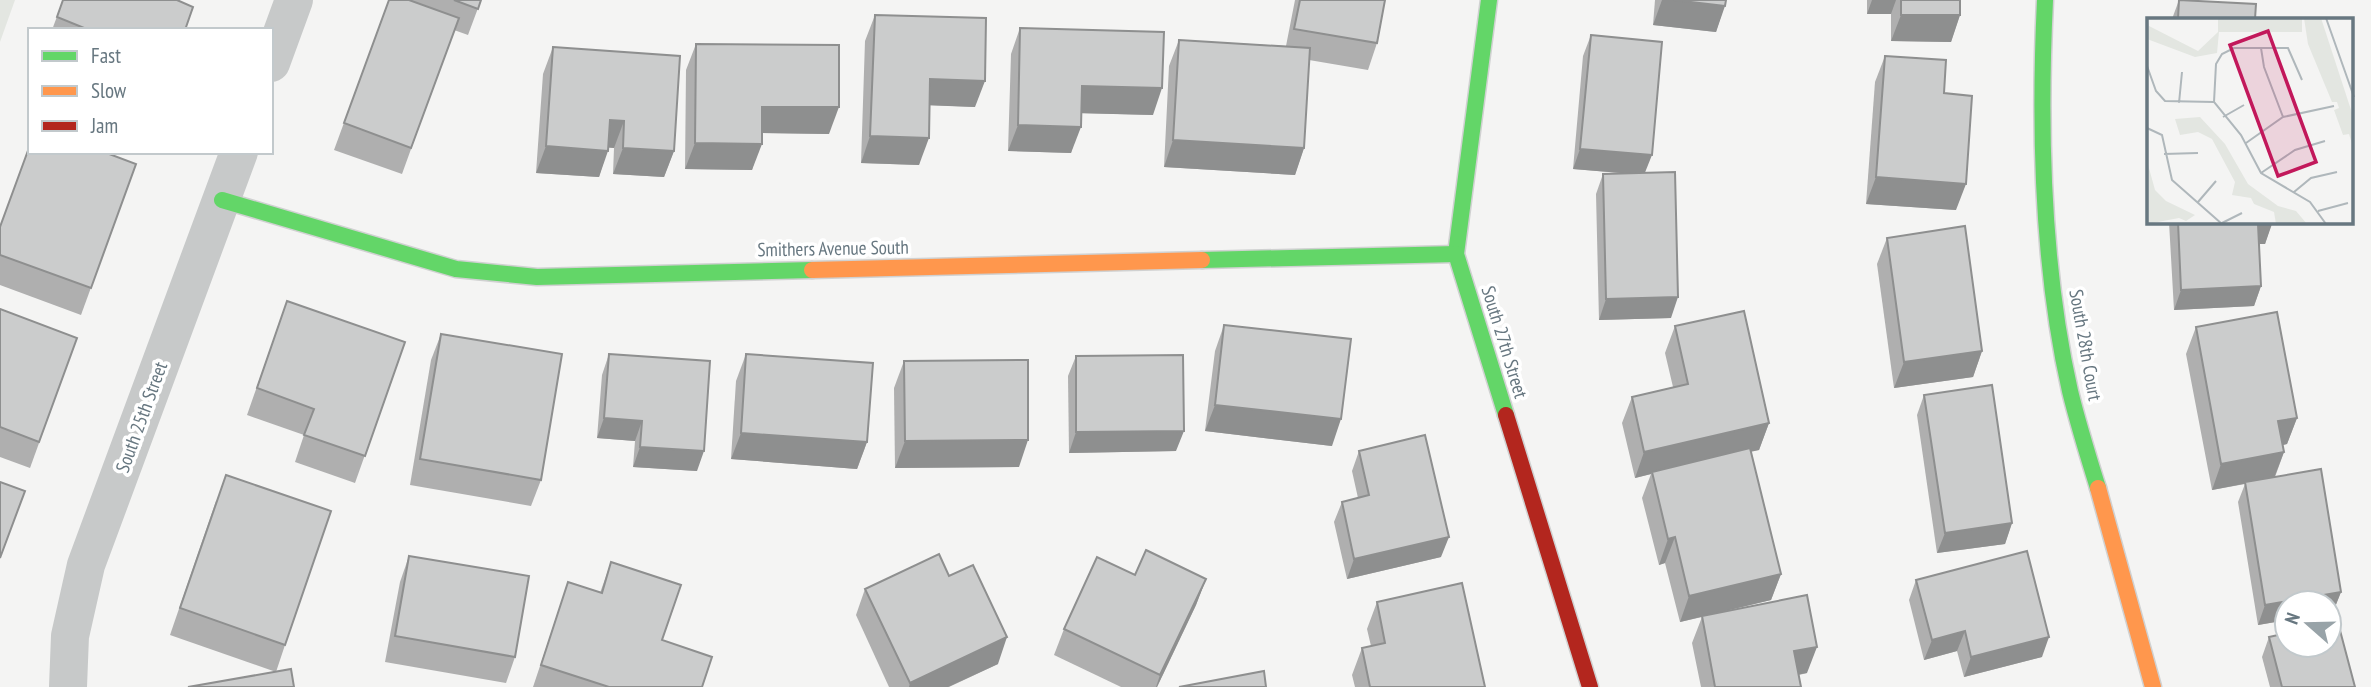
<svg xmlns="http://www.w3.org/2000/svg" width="2371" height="687" viewBox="0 0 2371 687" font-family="'PT Sans Narrow',sans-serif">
	<rect width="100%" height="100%" fill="#f4f4f3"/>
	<!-- green -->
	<path fill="#e3e6e1" d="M0 0H15L0 42Z"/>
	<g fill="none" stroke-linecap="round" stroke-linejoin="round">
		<!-- fast casing -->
		<g stroke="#d0d1d1" stroke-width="19">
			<g id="fast">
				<path d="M1489 0 1456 254 1506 415"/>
				<path d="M2045 0C2039 126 2042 268 2070 391 2078 424 2088 456 2098 488"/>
				<path d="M222 200 456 269 537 277 812 270"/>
				<path d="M1202 260 1456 254"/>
			</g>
		</g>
		<!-- slow casing -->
		<g stroke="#d0d1d1" stroke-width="19">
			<g id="slow">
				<path d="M812 270 1202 260"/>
				<path d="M2098 488 2153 687"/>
			</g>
		</g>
		<!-- jam casing -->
		<g stroke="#d0d1d1" stroke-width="19">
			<path id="jam" d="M1506 415 1590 687"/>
		</g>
		<!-- street -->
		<g stroke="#c7c9c9" stroke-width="38">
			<path d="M271 63 294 0"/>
			<path d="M68 687 70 636 86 565 239 152"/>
		</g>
		<!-- fast -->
		<use href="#fast" stroke="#63d668" stroke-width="16"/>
		<!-- slow -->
		<use href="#slow" stroke="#ff974d" stroke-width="16"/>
		<!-- jam -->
		<use href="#jam" stroke="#b3261e" stroke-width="16"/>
	</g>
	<!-- wall -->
	<g fill="#afafaf">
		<path d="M63 0 185 30H52Z"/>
		<path d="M389 0H481L468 35 454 30 402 174 334 150Z"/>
		<path d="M1295 0H1385L1377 43 1368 70 1309 60 1304 148 1295 175 1164 167 1169 66 1179 40 1286 46Z"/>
		<path d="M1655 0H1726L1716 32 1653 25Z"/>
		<path d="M1867 0H1960V15L1951 42 1891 41V14H1867Z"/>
		<path d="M2179 0 2255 19H2172Z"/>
		<path d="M875 15 975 107 930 105 919 165 861 163 865 41Z"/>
		<path d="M1020 28 1153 115 1081 113 1071 153 1008 151 1011 54Z"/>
		<path d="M1591 35 1645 173 1671 318 1599 320 1596 194 1603 174 1622 173 1573 169 1583 56Z"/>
		<path d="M696 44 829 134 762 133 752 170 685 169 686 70Z"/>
		<path d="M553 47 674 151 664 177 613 174 614 148 608 147 599 177 536 173 543 74Z"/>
		<path d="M1885 56 1944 93 1956 210 1866 204 1875 82Z"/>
		<path d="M136 164 81 315 0 285V227Z"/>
		<path d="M2169 222H2272L2265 244H2259L2261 286 2254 306 2174 310Z"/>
		<path d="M1887 238 1982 351 1973 377 1894 388 1877 264Z"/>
		<path d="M287 301 405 342 355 483 295 462 304 435 247 415Z"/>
		<path d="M0 309 77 338 30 468 0 457Z"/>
		<path d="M1224 325 1332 446 1205 431 1215 351Z"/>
		<path d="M1675 326 1769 423 1759 450 1751 451 1781 574 1771 600 1708 615 1807 673 1799 675 1801 687H1701L1692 643 1702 617 1680 622 1665 563 1659 565 1642 498 1651 474 1635 478 1622 423 1632 397 1673 387 1665 353Z"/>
		<path d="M2196 327 2297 418 2287 444 2283 445 2284 452 2275 477 2341 592 2333 612 2287 603V620L2258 625 2238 502 2245 484 2212 490 2186 354Z"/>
		<path d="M441 334 541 480 531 506 410 485 431 360Z"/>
		<path d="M609 354 697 471 633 467 635 441 597 438 602 375Z"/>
		<path d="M746 354 867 442 857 469 731 459 736 381Z"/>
		<path d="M1076 356 1176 451 1069 453 1068 376Z"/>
		<path d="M904 361 1019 467 895 468 894 388Z"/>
		<path d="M1924 395 2012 523 2005 544 1937 553 1917 415Z"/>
		<path d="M1359 451 1441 557 1347 579 1334 522 1342 502 1358 498 1352 471Z"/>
		<path d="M216 501 285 645 276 672 170 635Z"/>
		<path d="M409 556 515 657 506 683 385 662 400 582Z"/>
		<path d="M611 562 662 640 702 687H533L568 582 600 593Z"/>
		<path d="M1135 575 1206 579 1196 605 1157 687H1121L1054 655 1064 629Z"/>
		<path d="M949 576 998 664 949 687H889L856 615 865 589Z"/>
		<path d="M1916 580 2042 657 1964 677 1957 651 1924 660 1909 600Z"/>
		<path d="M1377 602 1485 687H1355L1352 675 1362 648 1371 646 1367 629Z"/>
		<path d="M2269 637 2355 687H2270L2262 657Z"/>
	</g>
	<!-- shaded-wall -->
	<g fill="#8e8f8f">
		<path d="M1662 0H1674L1725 6 1716 32 1653 25Z"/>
		<path d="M1872 0H1896L1891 14H1867Z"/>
		<path d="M1901 15H1960L1951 42 1891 41Z"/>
		<path d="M930 79 985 81 975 107 921 105Z"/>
		<path d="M1082 86 1162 88 1153 115 1073 113Z"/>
		<path d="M762 107H839L829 134 753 133Z"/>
		<path d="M610 120 624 121 614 148 600 147Z"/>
		<path d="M1018 125 1081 127 1071 153 1008 151Z"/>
		<path d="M870 136 929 138 919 165 861 163Z"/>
		<path d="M1173 140 1304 148 1295 175 1164 167Z"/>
		<path d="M695 143 762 144 752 170 685 169Z"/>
		<path d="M546 146 608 151 599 177 536 173Z"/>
		<path d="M623 148 674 151 664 177 613 174Z"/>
		<path d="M1580 149 1652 155 1644 175 1573 169Z"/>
		<path d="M1876 177 1966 184 1956 210 1866 204Z"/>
		<path d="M2258 224H2272L2265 244H2250Z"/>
		<path d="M2261 286 2254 306 2174 310 2181 290Z"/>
		<path d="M1678 297 1671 318 1599 320 1606 299Z"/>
		<path d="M1982 351 1973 377 1894 388 1904 362Z"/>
		<path d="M1215 405 1341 419 1332 446 1205 431Z"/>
		<path d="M604 418 642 421 635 441 597 438Z"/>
		<path d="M2297 418 2287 444 2269 448 2278 421Z"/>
		<path d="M1769 423 1759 450 1652 474V472L1651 474 1635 478 1644 452Z"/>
		<path d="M1184 431 1176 451 1069 453 1076 432Z"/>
		<path d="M741 433 867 442 857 469 731 459Z"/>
		<path d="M1028 440 1019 467 895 468 905 441Z"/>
		<path d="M640 447 704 451 697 471 633 467Z"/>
		<path d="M2284 452 2274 478 2212 490 2221 464Z"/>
		<path d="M2012 523 2005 544 1937 553 1945 533Z"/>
		<path d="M1449 537 1441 557 1347 579 1354 559Z"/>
		<path d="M1675 537 1665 563 1659 565 1668 539Z"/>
		<path d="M1781 574 1771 600 1680 622 1689 596Z"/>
		<path d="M1206 579 1196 605 1157 687H1156L1160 675Z"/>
		<path d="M2341 592 2333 612 2329 613V603H2287V620L2258 625 2265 605Z"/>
		<path d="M1965 631 1957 651 1924 660 1932 640Z"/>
		<path d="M1007 637 998 664 948 687H909L910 683Z"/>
		<path d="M2049 637 2042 657 1964 677 1971 657Z"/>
		<path d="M1817 647 1807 673 1784 677 1794 651Z"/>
	</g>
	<!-- building -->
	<g fill="#cbcccc" stroke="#8e8f8f" stroke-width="2">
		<path d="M63 0H177L193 7 185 30H89L57 17Z"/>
		<path d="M389 0H409L459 18 411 148 344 123Z"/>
		<path d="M454 0H481L478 9Z"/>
		<path d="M1300 0H1385L1377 43 1294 29Z"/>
		<path d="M1674 0H1726L1725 6Z"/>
		<rect x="1901" y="0" width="59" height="15"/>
		<path d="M2179 0 2256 4 2255 19H2178Z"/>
		<path d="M875 15 986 18 985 81 930 79 929 138 870 136Z"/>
		<path d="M1020 28 1164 32 1162 88 1082 86 1081 127 1018 125Z"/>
		<path d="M1591 35 1662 42 1652 155 1580 149Z"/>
		<path d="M1179 40 1310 48 1304 148 1173 140Z"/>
		<path d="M696 44 839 45V107H762V144L695 143Z"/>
		<path d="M553 47 680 56 674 151 623 148 624 121 610 120 608 151 546 146Z"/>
		<path d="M1885 56 1946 60 1944 93 1972 96 1966 184 1876 177Z"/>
		<path d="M30 145V152H104L136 164 91 288 0 255V227Z"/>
		<path d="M1675 172 1678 297 1606 299 1603 174Z"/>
		<path d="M2178 222H2272V224H2258L2261 286 2181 290Z"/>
		<path d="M1965 226 1982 351 1904 362 1887 238Z"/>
		<path d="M287 301 405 342 365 456 304 435 314 409 257 388Z"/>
		<path d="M0 309 77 338 39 442 0 427Z"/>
		<path d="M1744 311 1769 423 1644 452 1632 397 1688 384 1675 326Z"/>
		<path d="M2277 312 2297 418 2278 421 2284 452 2221 464 2196 327Z"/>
		<path d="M1224 325 1351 339 1341 419 1215 405Z"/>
		<path d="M441 334 562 354 541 480 420 459Z"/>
		<path d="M609 354 710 361 704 451 640 447 642 421 604 418Z"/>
		<path d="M746 354 873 363 867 442 741 433Z"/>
		<path d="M1183 355 1184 431 1076 432V356Z"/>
		<path d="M1028 360V440L905 441 904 361Z"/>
		<path d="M1992 385 2012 523 1945 533 1924 395Z"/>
		<path d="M1425 435 1449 537 1354 559 1342 502 1369 495 1359 451Z"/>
		<path d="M1750 448 1781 574 1689 596 1675 537 1668 539 1652 472Z"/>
		<path d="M2321 469 2341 592 2265 605 2245 482Z"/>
		<path d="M226 475 331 511 285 645 180 608Z"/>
		<path d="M0 482 25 491 0 558Z"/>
		<path d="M1146 550 1206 579 1160 675 1064 629 1097 557 1135 575Z"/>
		<path d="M2027 551 2049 637 1971 657 1965 631 1932 640 1916 580Z"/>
		<path d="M939 554 949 576 973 565 1007 637 910 683 865 589Z"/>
		<path d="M409 556 529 576 515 657 395 636Z"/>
		<path d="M611 562 681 585 662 640 712 657 702 687H609L541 665 568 582 602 593Z"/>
		<path d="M1462 583 1485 687H1370L1362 648 1385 643 1377 602Z"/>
		<path d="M1807 595 1817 647 1794 651 1801 687H1715L1702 616Z"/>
		<path d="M2337 619 2355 687H2282L2269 637 2287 633V645H2329V621Z"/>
		<path d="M291 669 294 687H188Z"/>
		<path d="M1264 671 1266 687H1179Z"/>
	</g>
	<g text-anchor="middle" stroke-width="7" stroke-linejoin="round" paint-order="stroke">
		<!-- street labels -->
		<g font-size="19" fill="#677780" stroke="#fff">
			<text transform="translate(833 248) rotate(-1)" y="7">Smithers Avenue South</text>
			<text transform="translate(1505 342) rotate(73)" y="7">South 27th Street</text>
			<text transform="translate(2086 345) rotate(80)" y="7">South 28th Court</text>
			<text transform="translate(141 417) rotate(-70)" y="7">South 25th Street</text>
		</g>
	</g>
	<!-- overview -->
	<g transform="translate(2147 18)">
		<rect width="206" height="206" fill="#f4f4f3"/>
		<path d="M0 0 2 8 51 33 71 14V0H155V14H72L70 35 48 39 0 21ZM157 0H174L206 98V129L202 116 196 117 187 92 192 90 190 84H185L161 26ZM53 99 78 126 101 166 131 188 149 193 160 206H129L127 194 107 186 104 180 85 177 88 164 65 121 51 114 33 117 28 101ZM0 143 8 172 19 183 48 197 39 203 32 200 0 206Z" fill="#e3e6e1"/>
		<path fill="none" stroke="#afb7bb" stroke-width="2" d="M179 0 207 79M114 30 117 49 136 99M0 48 9 73 18 83 67 84M155 62 141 30H87L75 36 69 46 67 84 94 117 114 155 163 184 179 206M32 85 35 54M76 99 97 87M0 110 15 117 25 162 75 206M99 125 136 99 187 88M17 136 51 135M114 155 148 132 178 123M147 174 164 160 190 154M51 184 69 163M171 193 201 185M75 205 95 195"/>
		<path fill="#c2185b" fill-opacity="0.15" stroke="#c2185b" stroke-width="3.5" d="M121 13 169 144 131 158 83 27Z"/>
		<rect width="206" height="206" fill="none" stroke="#677780" stroke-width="3.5"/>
	</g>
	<!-- legend -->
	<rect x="28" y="28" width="245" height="126" fill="#ffffff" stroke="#c2c9cc" stroke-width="2"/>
	<rect x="42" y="51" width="35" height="10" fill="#63d668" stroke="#c2c9cc" stroke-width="2"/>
	<text x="91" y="63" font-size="21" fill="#677780">Fast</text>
	<rect x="42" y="86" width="35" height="10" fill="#ff974d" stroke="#c2c9cc" stroke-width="2"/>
	<text x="91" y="98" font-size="21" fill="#677780">Slow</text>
	<rect x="42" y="121" width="35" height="10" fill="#b3261e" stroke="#c2c9cc" stroke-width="2"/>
	<text x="91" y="133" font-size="21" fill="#677780">Jam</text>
	<!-- north arrow -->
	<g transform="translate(2308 624) rotate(290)"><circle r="33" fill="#ffffff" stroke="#c2c9cc" stroke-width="2"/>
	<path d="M0-5L12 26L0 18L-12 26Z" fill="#98a3a8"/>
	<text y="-10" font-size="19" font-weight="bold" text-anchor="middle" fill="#677780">N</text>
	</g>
</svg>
